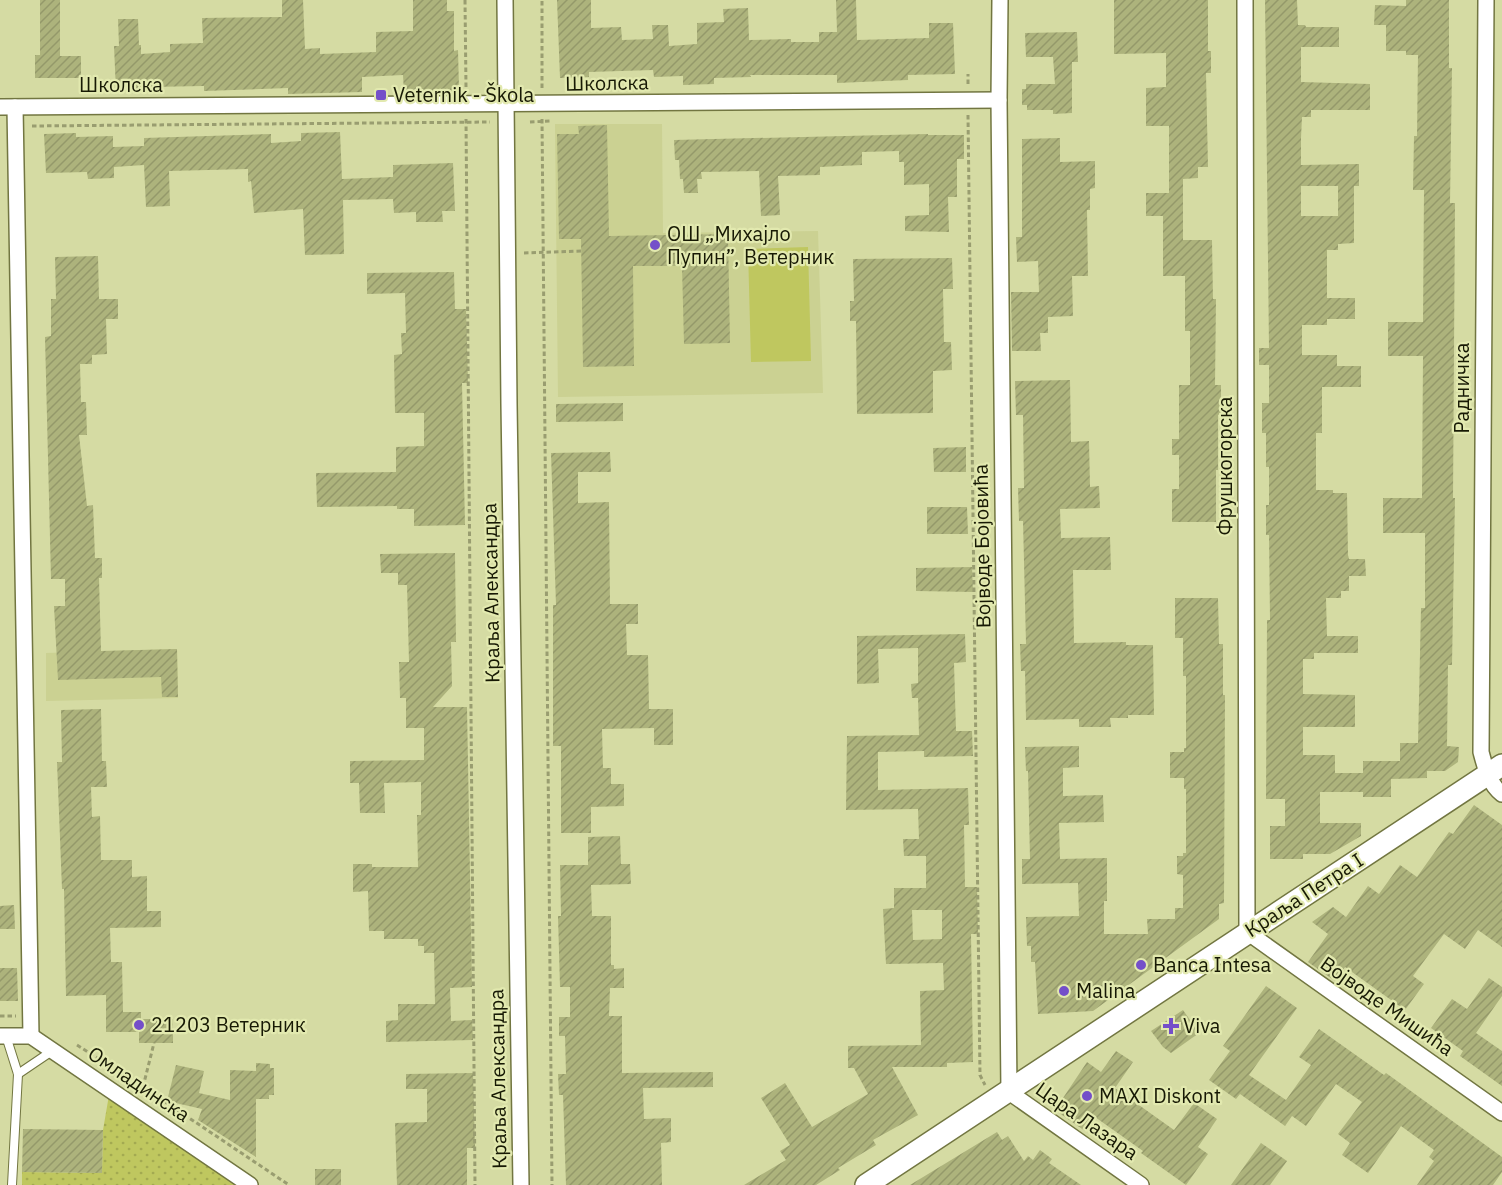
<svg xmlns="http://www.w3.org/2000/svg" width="1502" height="1185" viewBox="0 0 1502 1185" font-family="'IBM Plex Sans',sans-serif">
	<defs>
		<pattern id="grass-dots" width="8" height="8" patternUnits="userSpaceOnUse" patternTransform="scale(1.5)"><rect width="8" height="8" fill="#bfc75f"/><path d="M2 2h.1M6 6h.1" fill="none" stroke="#a3aa51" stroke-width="1.8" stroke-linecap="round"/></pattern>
		<pattern id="building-hatch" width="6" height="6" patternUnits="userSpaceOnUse" patternTransform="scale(1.5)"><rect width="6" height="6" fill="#adb37c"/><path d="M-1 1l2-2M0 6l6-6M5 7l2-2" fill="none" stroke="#94996a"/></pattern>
	</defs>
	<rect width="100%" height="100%" fill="#d5dba3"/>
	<!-- built -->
	<g fill="#cbd192">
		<path d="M555 124H662L663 233 818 231 823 393 558 397Z"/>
		<path d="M177 649 178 698 46 701V653Z"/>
	</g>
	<!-- grass -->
	<path fill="url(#grass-dots)" d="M109 1095 237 1185H22V1172L102 1173 103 1130Z"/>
	<!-- park -->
	<path fill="#bfc75f" d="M808 247 811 361 751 362 748 249Z"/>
	<!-- building -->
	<g fill="url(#building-hatch)" fill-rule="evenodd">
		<path d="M40 0H60V56H81V78H35V55H40Z"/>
		<path d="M282 0H303L305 49 320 48V54L376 52V32L413 31V0H447V11H454V51L458 50 459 88 452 94H410V93H404L403 75 362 77V92L288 94V88L204 91V86L149 87V90L116 91 114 46H119L118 19H138L139 45H141V54L170 52V44L203 43 202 18 282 17Z"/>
		<path d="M557 0H591V28L621 27 622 40 653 39 652 25H668L669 46 697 44V23L724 22 723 9 748 8 749 40 791 39V42H819V32H837L836 0H856L857 40 929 38V23H953L955 74 908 75V80L837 83V75H750L751 77 714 78V84L683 85V76L654 77 653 70 589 72V77L560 78Z"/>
		<path d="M1114 0H1208V51H1211V73H1206L1208 167H1198V178L1183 179V240H1212L1213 299H1216L1215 385H1221V415H1218V470H1216V522H1172V489H1179V455H1172V439H1179V385H1190V331H1185V276H1163V216H1146V193H1169V126H1146V88L1166 87V53L1114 54Z"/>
		<path d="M1265 0H1297L1298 25H1305L1306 27H1339V47H1301V82L1370 84V110H1311V117H1302L1301 138V165L1359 164V186H1354V243L1338 244V250H1327V298H1355V319H1327V325H1302V355H1337V366H1361V387H1322V433H1316V490H1333V493H1347L1348 555 1349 559H1365L1366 576H1349V591H1341V598H1326L1327 636H1358V653H1314V659H1303V694L1355 695V727H1303V755H1335V773H1363V761H1400V743H1418L1421 608H1425V533H1383V498H1422L1423 356H1388V322H1423L1424 190H1413L1414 136H1417L1418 55H1406V51H1386V25H1374L1375 5 1406 6V0H1449V68H1452L1450 203H1455L1453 498H1455L1452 665H1448L1447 746 1459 747 1458 762 1445 771H1427V778L1391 779V797H1363V792H1320V823H1361V836L1330 854H1303V859H1270V826H1285V799H1266L1267 620H1270L1269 535H1266V505H1269V467H1266V433H1262V403H1269V365H1259V348H1269ZM1301 186H1338V216H1301Z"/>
		<path d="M1077 32 1078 62H1072V113L1053 114V110H1027V105H1022V89H1026V84H1055L1053 57H1026L1025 33Z"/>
		<path d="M607 125 609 236 728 234 730 343 684 344 682 266H633L634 366 583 367 581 239H559L557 134H579L578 126Z"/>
		<path d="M340 132 342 179 393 177V165L453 163 455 211H442L443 222H416V212L394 213 393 199 343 200 344 254 305 255 303 209 254 213 251 181 248 182V169L169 171 170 206 146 207 144 165 114 167V178L88 179 87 172 46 173 44 134 76 133V137L113 136V147L144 146V138L271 134V143L301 141V133Z"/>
		<path d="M928 134V135H964V159H957V197H948L949 232 905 231V216L929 215V184L904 185V162H899V151L862 152V165L820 167V175L778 176 780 215 761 216 759 171 701 172 702 179H697L698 193H684L683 179H680L679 160H675L674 140Z"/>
		<path d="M1060 138V162L1095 161V188L1090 189V210H1087L1088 276H1072L1073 316 1048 317V333H1040L1041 351H1012L1011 292H1039L1038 261 1017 262 1016 237H1022V139Z"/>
		<path d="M98 256 99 299H118V319H106L107 354 92 355V364H80L81 402H86L87 435H79L87 506 93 505 95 558H102V578H99L101 651 177 649 178 697H162L161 677 58 680 54 606H65V579H51L45 337 51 336V299H56L55 257Z"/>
		<path d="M952 258 953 289H943L944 342H951L952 370 933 371V413L857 414 856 321H850V301H854L853 259Z"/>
		<path d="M454 272 455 309H466L468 383H462L465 525 414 526V509H397V506L317 507 316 473 396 472V447L424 446V413H395L394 355 402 354 401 333H406L405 293 367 294V273Z"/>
		<path d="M1070 380 1071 442 1089 441 1090 487 1099 486 1100 508 1060 509 1061 538 1110 537 1111 570H1073L1074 643 1126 642V645H1153L1154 715H1128V718H1110L1111 727H1079V719L1026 720 1025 671H1021L1020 644H1026L1023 521H1019L1018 488H1024L1023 415H1016L1015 381Z"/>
		<path d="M623 403V421L556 422V404Z"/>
		<path d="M966 447V472H934L933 448Z"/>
		<path d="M610 452 611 472H578V503L609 502 610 604H638V624H626L627 655H648L649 709H673V745H654V728L602 729 603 768H611V784H624V806L591 807V833H561V746H553V605H556L551 453Z"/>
		<path d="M927 507H967L968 534H927Z"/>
		<path d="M455 553 456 642H451L452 686 433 707H467L472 987 450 988 451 1021 472 1020 473 1040 386 1042V1021L398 1020V1004H435L434 953H424V946H418V939H384V931H369L368 891 353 892V864H372V867H418L417 815H421V782L384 783 385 813H360L359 783H350V761L424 760V728H406V698H400L399 662H409L407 585H398V573H381L380 554Z"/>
		<path d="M972 567 973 592 916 591V568Z"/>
		<path d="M1175 598H1218L1219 644H1223V695H1225L1224 903 1219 904V919L1093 1011 1038 1014 1035 962H1031V946H1027L1026 917 1079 916 1078 883 1022 884V859H1030L1028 771H1026L1025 747 1079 746V767L1063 768V796L1103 795 1104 822 1059 823 1060 859 1107 858V901H1104V934H1148L1147 919H1175V908H1183V875L1177 874V856H1183V853H1186V789H1184V778H1170V752H1184V748H1186V676H1183V638H1175Z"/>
		<path d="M965 634 966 662 954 663 956 731H972L973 756 924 757V751L878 752V790L968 788 969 825H964L965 887H977L978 934H971L973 1062 947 1063V1067H892L918 1115 873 1140 876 1145 838 1168 840 1170 816 1185H744L786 1160 780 1151 790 1145 761 1098 785 1083 812 1127 868 1094 854 1068H848V1046L921 1045 920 991 944 990 943 963 886 964 883 909 894 908V888H926V856H904L903 839H919L918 809 846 810 847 736 919 735 918 698H912L911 684 918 683V648L878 649 879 683 857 684V636ZM912 910H942V939L913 940Z"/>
		<path d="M101 709 102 761H106L107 787H91L92 817 100 816 101 860H132V877L147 876V911H161V927L110 928 111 962H122L123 1012H141V1019H173V1043H139V1032H106V995L66 996 64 889H62L57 762H62L61 710Z"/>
		<path d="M1474 805 1502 825V947L1478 930 1465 949 1444 934 1413 976 1424 984 1405 1010 1345 967 1335 981 1308 962 1328 934 1312 922 1333 907 1346 917 1368 886 1379 894 1400 865 1417 877 1449 832 1453 834Z"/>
		<path d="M620 836 621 864H630L631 884 591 885 592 916H611V965H614V969L624 968V988H610L609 1016H622V1073L713 1072V1087L643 1088 644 1119 671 1118V1142L661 1143 662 1185H566L563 1095H559L558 1074H566L565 1036H559V1017H570V987H560L558 916H561L560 865H588V837Z"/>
		<path d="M14 905 15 929H0V906Z"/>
		<path d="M0 968H17L18 1001H0Z"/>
		<path d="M1489 978 1502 987V996L1476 1033 1502 1051V1086L1460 1056 1463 1051 1431 1028 1452 999 1467 1009Z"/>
		<path d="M1266 986 1297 1008 1249 1075 1286 1100 1311 1065 1299 1057 1319 1029 1384 1075 1386 1073 1502 1157V1172L1493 1185H1417L1434 1161 1429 1157 1434 1150 1401 1126 1368 1173 1342 1155 1350 1143 1338 1134 1362 1102 1336 1084 1306 1126 1292 1116 1285 1126 1240 1094 1236 1099 1209 1080 1230 1051 1223 1046Z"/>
		<path d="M1183 1010 1199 1033 1171 1053 1163 1047 1151 1031Z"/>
		<path d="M1116 1051 1133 1062 1115 1088 1174 1130 1194 1103 1217 1119 1198 1147 1208 1154 1186 1185 1141 1153 1143 1151 1095 1117 1085 1131 1055 1110 1087 1062 1101 1072Z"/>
		<path d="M256 1063 270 1064V1068H274V1095H269V1099H256V1157L198 1120 202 1109 167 1101 176 1065 204 1071 199 1093 230 1100V1070L256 1071Z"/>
		<path d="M473 1073 475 1148H467V1185H397L395 1123 427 1122V1089H406V1074Z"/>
		<path d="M23 1129 103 1130 102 1173 22 1172Z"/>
		<path d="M997 1132 1002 1140 1008 1136 1024 1161 1028 1156 1033 1160 1040 1150 1052 1159 1049 1163 1081 1185H910Z"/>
		<path d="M1261 1143 1287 1161 1270 1185H1231Z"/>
		<rect x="315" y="1169" width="26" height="16"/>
	</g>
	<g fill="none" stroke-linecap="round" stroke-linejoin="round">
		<!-- lane casing -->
		<g stroke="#727641" stroke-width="10">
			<g id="lane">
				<path d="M6 1036 18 1074 12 1185"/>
				<path d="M18 1074 52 1051"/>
			</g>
		</g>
		<!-- street casing -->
		<g stroke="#727641" stroke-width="18">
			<g id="street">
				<path d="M505 0 509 404 521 1185"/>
				<path d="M1000 0 999 100 1009 1092 1141 1185"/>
				<path d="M1245 0 1247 932 1502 1113"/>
				<path d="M1486 0 1481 752C1485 767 1489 784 1502 794"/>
				<path d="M0 107 999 100"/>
				<path d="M15 107 31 1036"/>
				<path d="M0 1036H31L250 1185"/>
			</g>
		</g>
		<!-- secondary casing -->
		<g stroke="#727641" stroke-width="24">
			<path id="secondary" d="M866 1185 1502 765"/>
		</g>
		<!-- path -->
		<g stroke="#999d70" stroke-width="3" stroke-dasharray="4.5 3" stroke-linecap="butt">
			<path d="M465 0 466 88"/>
			<path d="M968 84V74"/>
			<path d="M542 88V0"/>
			<path d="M968 115 980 1075 985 1085"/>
			<path d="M466 119 475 1185"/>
			<path d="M542 119 552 1185"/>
			<path d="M530 122 550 121"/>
			<path d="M32 126 490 122"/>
			<path d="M524 253 581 251"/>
			<path d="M0 1016H16"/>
			<path d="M77 1045 143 1087 289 1185"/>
			<path d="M143 1087 154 1043"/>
		</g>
		<!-- lane -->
		<use href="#lane" stroke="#fff" stroke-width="8"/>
		<!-- street -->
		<use href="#street" stroke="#fff" stroke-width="15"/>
		<!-- secondary -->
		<use href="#secondary" stroke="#fff" stroke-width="21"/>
	</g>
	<!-- markers -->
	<g fill="#744fc9" stroke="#e2e9af" stroke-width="2">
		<rect x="375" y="89" width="12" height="12" rx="3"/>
		<circle cx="655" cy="245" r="6"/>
		<circle cx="1141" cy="965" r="6"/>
		<circle cx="1064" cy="991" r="6"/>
		<circle cx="139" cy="1025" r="6"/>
		<path d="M1168 1017h6v6h6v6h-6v6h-6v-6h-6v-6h6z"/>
		<circle cx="1087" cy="1096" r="6"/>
	</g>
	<g text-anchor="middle" stroke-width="4.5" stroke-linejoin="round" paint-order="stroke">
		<!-- street labels -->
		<g font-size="20" fill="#171904" stroke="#e2e9af">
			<text transform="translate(607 83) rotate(-1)" y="7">Школска</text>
			<text x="121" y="92">Школска</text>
			<text transform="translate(1462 388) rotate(-90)" y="7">Радничка</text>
			<text transform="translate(1225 466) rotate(-90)" y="7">Фрушкогорска</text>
			<text transform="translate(982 546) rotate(-91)" y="7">Војводе Бојовића</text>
			<text transform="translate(491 593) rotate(-91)" y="7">Краља Александра</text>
			<text transform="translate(1304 895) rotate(-33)" y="7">Краља Петра I</text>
			<text transform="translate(1387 1006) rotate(35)" y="7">Војводе Мишића</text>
			<text transform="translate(498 1079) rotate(-91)" y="7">Краља Александра</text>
			<text transform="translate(139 1084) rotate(34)" y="7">Омладинска</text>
			<text transform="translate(1087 1121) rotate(35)" y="7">Цара Лазара</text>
		</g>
		<!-- poi labels -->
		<g font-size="20" fill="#171904" stroke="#e2e9af" text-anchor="start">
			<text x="393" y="102">Veternik - Škola</text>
			<text x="667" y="241">ОШ „Михајло<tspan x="667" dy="23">Пупин”, Ветерник</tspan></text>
			<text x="1153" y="972">Banca Intesa</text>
			<text x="1076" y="998">Malina</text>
			<text x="151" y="1032">21203 Ветерник</text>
			<text x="1183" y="1033">Viva</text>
			<text x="1099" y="1103">MAXI Diskont</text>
		</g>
	</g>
</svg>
